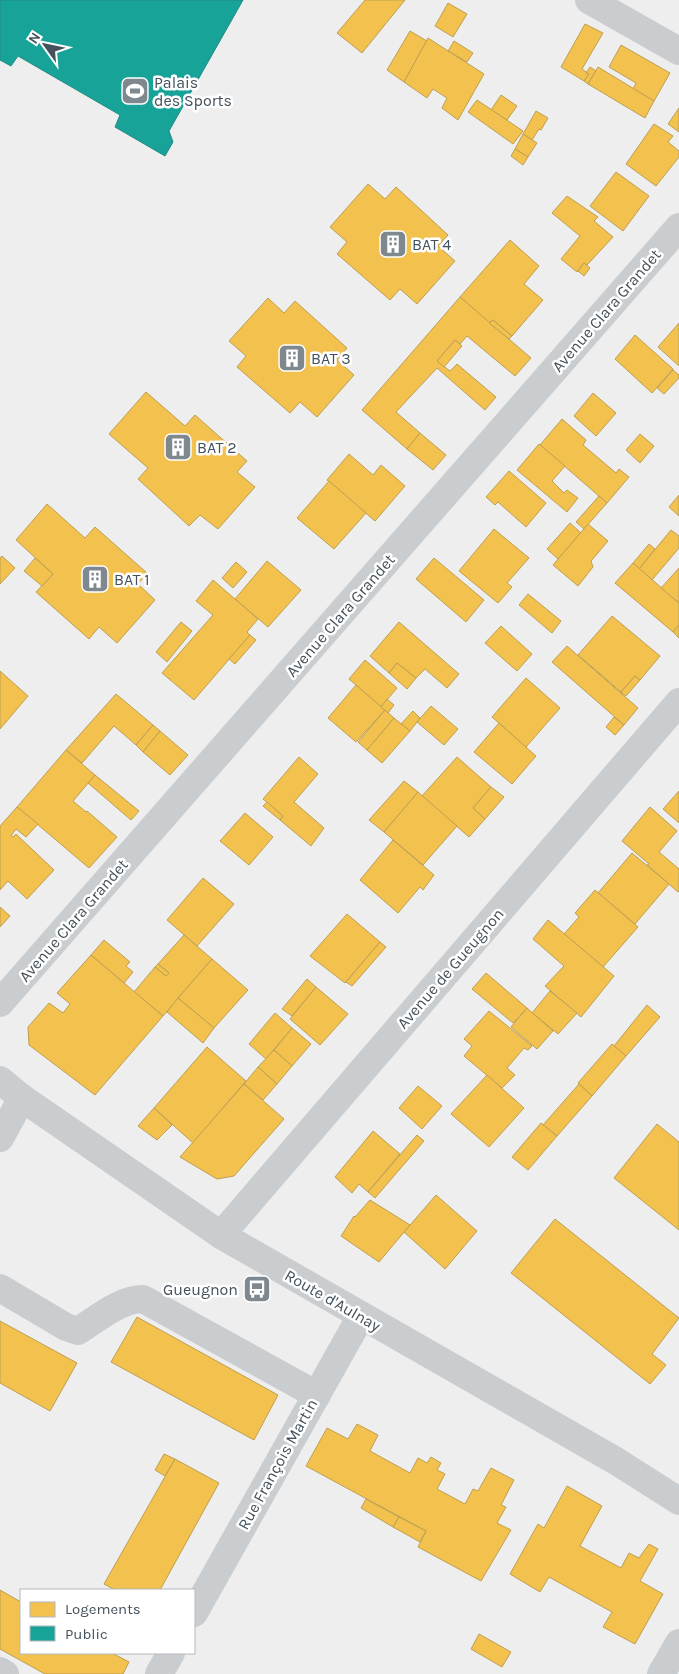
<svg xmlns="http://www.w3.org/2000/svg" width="679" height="1674" viewBox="0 0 679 1674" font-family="Karla,sans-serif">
	<rect width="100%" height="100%" fill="#efeeee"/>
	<!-- homes -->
	<g fill="#f2c14e" stroke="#be9f52">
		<path d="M365 0H405L362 53 337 33Z"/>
		<path d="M448 3 467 14 453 37 435 26Z"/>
		<path d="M585 24 603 33 582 69 589 74 584 81 561 67Z"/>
		<path d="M410 31 427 41 404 82 387 70Z"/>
		<path d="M428 38 484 74 458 120 442 108 447 98 433 89 427 98 404 82Z"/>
		<path d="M454 41 473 53 467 62 448 51Z"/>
		<path d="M621 45 670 73 654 101 633 89 636 83 609 67Z"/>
		<path d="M590 67 596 71 588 84 584 81 589 74 586 73Z"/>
		<path d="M598 67 654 101 645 118 588 84Z"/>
		<path d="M501 95 517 106 507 120 491 110Z"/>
		<path d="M477 100 523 131 513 144 468 112Z"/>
		<path d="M679 108V132L668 124Z"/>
		<path d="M536 111 548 118 541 130 539 129 532 140 523 134Z"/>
		<path d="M654 124 673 136 668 142 679 151V157L656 186 626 164Z"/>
		<path d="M523 134 537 143 528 157 515 149Z"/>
		<path d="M515 149 528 157 523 165 511 156Z"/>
		<path d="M616 172 649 196 623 231 590 206Z"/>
		<path d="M368 184 385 199 396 187 448 235 438 246 455 261 417 304 400 289 390 300 337 254 347 242 330 227Z"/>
		<path d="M567 196 598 217 594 221 613 237 587 265 584 263 577 272 561 259 580 236 552 213Z"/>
		<path d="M510 240 539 266 524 284 543 300 512 336 493 320 489 323 460 297Z"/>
		<path d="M584 263 590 268 584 276 578 271Z"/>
		<path d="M460 297 531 358 515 376 467 336 460 344 455 340 437 361 450 371 457 364 496 397 485 410 437 368 396 412 420 433 407 449 362 410Z"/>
		<path d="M268 298 284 313 295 301 347 348 337 360 354 375 317 417 300 402 290 413 237 367 246 356 229 341Z"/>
		<path d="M493 320 512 336 509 339 489 323Z"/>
		<path d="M679 323V366L658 347Z"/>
		<path d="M635 335 673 369 652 393 615 359Z"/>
		<path d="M455 340 462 346 444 367 437 361Z"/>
		<path d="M673 370 679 375V378L664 394 657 388Z"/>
		<path d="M146 392 185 426 195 415 247 461 237 472 255 487 218 529 200 515 189 526 138 479 148 468 109 434Z"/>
		<path d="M593 393 616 413 596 436 574 416Z"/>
		<path d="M562 419 586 440 583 445 616 473 619 469 629 477 607 503 540 445Z"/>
		<path d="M420 433 446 455 433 470 407 449Z"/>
		<path d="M640 434 654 446 640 463 626 450Z"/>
		<path d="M539 444 565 466 552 481 564 493 567 490 578 498 567 512 517 470Z"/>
		<path d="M349 454 373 475 381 465 405 486 375 521 327 480Z"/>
		<path d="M509 471 546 503 526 527 498 502 495 505 486 497Z"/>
		<path d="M329 481 366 513 334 549 297 518Z"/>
		<path d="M679 495V516L669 507Z"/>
		<path d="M599 496 607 503 584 529 576 522Z"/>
		<path d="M47 504 85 538 95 527 147 573 138 584 155 600 117 643 99 627 89 639 36 592 53 574 16 540Z"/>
		<path d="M570 523 581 533 558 559 547 549Z"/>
		<path d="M588 524 608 541 591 561 593 567 578 586 553 565Z"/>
		<path d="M494 529 529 558 507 583 512 587 498 603 459 571Z"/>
		<path d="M671 530 679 536V548L652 580 639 569Z"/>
		<path d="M649 544 655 549 639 569 633 563Z"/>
		<path d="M2 556 15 568 0 584V558Z"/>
		<path d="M35 558 53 574 42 586 24 571Z"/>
		<path d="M434 558 484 600 466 622 416 579Z"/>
		<path d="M267 561 301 590 268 627 235 599Z"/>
		<path d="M236 562 247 572 233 588 222 578Z"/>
		<path d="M633 563 679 603V626L673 632 615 583Z"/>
		<path d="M679 568V603L661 588Z"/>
		<path d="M213 580 258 619 247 632 250 635 194 700 162 673 213 615 196 601Z"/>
		<path d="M528 594 561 621 552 633 519 605Z"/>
		<path d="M612 616 660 656 640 680 635 676 621 692 578 655Z"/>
		<path d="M181 622 192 631 167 662 156 652Z"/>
		<path d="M399 622 459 674 447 688 425 669 416 678 397 663 389 673 370 656Z"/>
		<path d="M679 625V638L673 632Z"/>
		<path d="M501 626 532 654 517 671 485 643Z"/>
		<path d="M250 635 256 640 235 664 229 659Z"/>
		<path d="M567 646 638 708 624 725 552 662Z"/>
		<path d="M365 660 397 688 381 707 349 679Z"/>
		<path d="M397 663 416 678 407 689 389 673Z"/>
		<path d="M0 671 28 696 0 729Z"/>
		<path d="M635 676 640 680 626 696 621 692Z"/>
		<path d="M526 678 560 708 526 747 492 717Z"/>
		<path d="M356 685 385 710 356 742 328 718Z"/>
		<path d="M116 694 153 725 136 745 114 726 82 763 66 750Z"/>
		<path d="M387 699 394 705 388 713 381 707Z"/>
		<path d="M431 706 458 729 444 745 417 722Z"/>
		<path d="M385 710 394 718 367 750 358 742Z"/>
		<path d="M413 711 420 718 410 731 401 724Z"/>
		<path d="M614 717 624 725 615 735 606 727Z"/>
		<path d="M394 718 410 731 382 763 367 750Z"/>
		<path d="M499 723 536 756 512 784 474 752Z"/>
		<path d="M153 725 160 731 143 752 136 745Z"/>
		<path d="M160 731 188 755 170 775 143 752Z"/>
		<path d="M66 750 95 775 73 801 86 812 87 811 117 837 89 868 17 807Z"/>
		<path d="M299 757 318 774 294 802 324 828 311 846 280 820 283 816 263 799Z"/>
		<path d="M457 757 491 787 473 808 485 819 469 837 422 796Z"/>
		<path d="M95 775 139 811 131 820 88 783Z"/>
		<path d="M404 781 418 792 384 832 369 820Z"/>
		<path d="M491 787 504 797 485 819 473 808Z"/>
		<path d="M679 791V823L663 809Z"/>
		<path d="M418 792 457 826 423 865 384 832Z"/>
		<path d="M267 802 283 816 280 820 263 806Z"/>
		<path d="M17 807 38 824 26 837 16 829 11 836 13 837 16 834 54 870 27 899 8 881 0 890V826Z"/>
		<path d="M650 807 677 831 659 852 679 869V891L678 892 647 865 649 864 622 841Z"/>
		<path d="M245 813 273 837 249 865 220 841Z"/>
		<path d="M393 840 434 875 423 890 420 887 398 913 360 880Z"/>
		<path d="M632 853 669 884 635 924 598 893Z"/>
		<path d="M203 878 234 904 197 946 167 920Z"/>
		<path d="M595 890 638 927 603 967 564 934 579 917 575 913Z"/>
		<path d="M0 907 10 916 0 927Z"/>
		<path d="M347 914 380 942 345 983 310 956Z"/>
		<path d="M548 920 614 976 581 1017 545 986 564 966 533 939Z"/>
		<path d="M184 935 212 959 163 1016 134 992 155 967 166 976 169 973 158 964Z"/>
		<path d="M104 940 130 962 126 966 133 972 124 983 91 955Z"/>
		<path d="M380 942 386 947 352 986 346 982Z"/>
		<path d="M91 955 163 1016 95 1095 29 1045 28 1027 49 1003 63 1013 70 1004 57 993Z"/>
		<path d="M212 959 248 990 214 1028 178 998Z"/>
		<path d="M158 964 169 973 166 976 155 967Z"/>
		<path d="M486 973 527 1008 513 1023 472 989Z"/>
		<path d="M307 979 316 987 292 1016 282 1009Z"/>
		<path d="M316 987 348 1014 320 1045 290 1019Z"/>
		<path d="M550 991 577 1013 558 1034 532 1013Z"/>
		<path d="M178 998 214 1028 203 1043 167 1012Z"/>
		<path d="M647 1005 660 1017 626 1056 614 1046Z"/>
		<path d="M527 1008 553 1031 537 1049 511 1027Z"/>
		<path d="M489 1011 532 1046 528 1050 524 1048 507 1068 515 1075 502 1088 464 1056 472 1046 464 1039Z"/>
		<path d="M275 1013 292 1028 266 1059 249 1044Z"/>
		<path d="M292 1028 311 1044 292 1066 274 1050Z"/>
		<path d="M612 1044 626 1056 592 1096 578 1083Z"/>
		<path d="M207 1047 246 1081 193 1143 154 1108Z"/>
		<path d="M274 1050 292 1066 277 1084 258 1067Z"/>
		<path d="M258 1067 277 1084 263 1100 244 1084Z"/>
		<path d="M487 1075 524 1108 489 1147 451 1114Z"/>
		<path d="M244 1084 284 1119 234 1176 217 1179 180 1157Z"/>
		<path d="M579 1084 592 1096 557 1136 543 1125Z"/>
		<path d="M418 1086 442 1106 422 1129 399 1108Z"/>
		<path d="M154 1108 172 1125 157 1140 138 1126Z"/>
		<path d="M541 1123 557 1136 528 1170 512 1157Z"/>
		<path d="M657 1124 679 1142V1230L614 1178Z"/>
		<path d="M373 1131 400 1154 368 1192 359 1184 352 1193 335 1177Z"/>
		<path d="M417 1135 424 1141 375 1198 368 1192Z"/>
		<path d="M436 1195 477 1231 445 1269 404 1232Z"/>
		<path d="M370 1200 410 1225 379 1262 341 1236 354 1216 355 1217Z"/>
		<path d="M555 1219 679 1318 652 1354 666 1365 650 1384 511 1273Z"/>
		<path d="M137 1317 278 1395 254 1440 111 1362Z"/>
		<path d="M0 1321 77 1363 50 1411 0 1383Z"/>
		<path d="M357 1424 378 1435 370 1451 410 1473 418 1458 427 1463 431 1457 441 1463 437 1470 445 1474 437 1489 465 1504 473 1489 478 1491 491 1468 514 1480 501 1505 506 1507 497 1523 511 1530 481 1581 418 1547 426 1531 306 1466 327 1428 348 1439Z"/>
		<path d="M164 1454 175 1459 165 1476 155 1470Z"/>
		<path d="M175 1459 219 1483 160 1590H115L104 1584Z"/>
		<path d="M567 1486 602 1506 580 1546 621 1568 629 1553 639 1558 649 1544 658 1549 640 1581 663 1594 635 1644 603 1627 612 1612 549 1577 540 1592 510 1574 538 1524 544 1528Z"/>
		<path d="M366 1499 399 1517 393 1527 361 1508Z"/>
		<path d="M399 1517 426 1531 420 1542 393 1527Z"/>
		<path d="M0 1590 21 1602V1653H112L129 1662 123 1674H45L0 1649Z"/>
		<path d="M479 1634 511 1652 502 1667 471 1649Z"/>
	</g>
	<!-- public -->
	<path fill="#17a398" stroke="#248a86" d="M0 0H243L169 131 173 142 165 156 115 127 120 115 18 56 11 66 0 60Z"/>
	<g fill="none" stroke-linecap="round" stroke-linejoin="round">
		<!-- minor -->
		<g stroke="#cacdcf" stroke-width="28">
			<path d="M589 0 679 51"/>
			<path d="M0 1003 679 227"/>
			<path d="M0 1080 22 1098 221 1235 616 1461 679 1501"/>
			<path d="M0 1138 22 1098"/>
			<path d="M221 1235 679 702"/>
			<path d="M0 1288 66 1327 78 1331C97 1319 120 1299 143 1299L317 1395"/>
			<path d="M194 1613 361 1316"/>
			<path d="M0 1671 5 1674"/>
			<path d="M159 1674 171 1653"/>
			<path d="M661 1674 679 1643"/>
		</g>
	</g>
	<!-- icons -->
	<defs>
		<g id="stadium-square" transform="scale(1.4375)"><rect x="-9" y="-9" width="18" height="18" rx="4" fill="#7f888f" stroke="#fff"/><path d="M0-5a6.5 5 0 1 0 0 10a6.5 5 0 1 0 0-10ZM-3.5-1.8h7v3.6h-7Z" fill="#fff"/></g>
		<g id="building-square" transform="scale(1.4375)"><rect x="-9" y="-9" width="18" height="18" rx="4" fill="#7f888f" stroke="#fff"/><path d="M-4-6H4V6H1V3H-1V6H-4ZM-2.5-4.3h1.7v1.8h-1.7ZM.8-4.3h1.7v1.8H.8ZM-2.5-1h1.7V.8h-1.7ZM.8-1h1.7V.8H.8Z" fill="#fff"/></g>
		<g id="bus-square" transform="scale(1.4375)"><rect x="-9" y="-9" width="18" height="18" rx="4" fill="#7f888f" stroke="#fff"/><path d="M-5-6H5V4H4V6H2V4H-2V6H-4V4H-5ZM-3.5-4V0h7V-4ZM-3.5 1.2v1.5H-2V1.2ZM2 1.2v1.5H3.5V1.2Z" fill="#fff"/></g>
	</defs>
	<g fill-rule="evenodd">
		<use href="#stadium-square" x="135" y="91"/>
		<use href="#building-square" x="393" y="244"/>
		<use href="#building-square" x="292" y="358"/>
		<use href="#building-square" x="178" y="447"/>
		<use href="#building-square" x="95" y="579"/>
		<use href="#bus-square" x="257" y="1289"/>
	</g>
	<g text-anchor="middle" stroke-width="5" stroke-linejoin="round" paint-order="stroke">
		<!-- poi labels -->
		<g font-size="16" fill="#43515c" stroke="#fff" text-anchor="start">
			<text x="154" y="88">Palais<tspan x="154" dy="18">des Sports</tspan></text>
			<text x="412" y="250">BAT 4</text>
			<text x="311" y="364">BAT 3</text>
			<text x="197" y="453">BAT 2</text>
			<text x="114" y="585">BAT 1</text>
			<text x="238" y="1295" text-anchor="end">Gueugnon</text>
		</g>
		<!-- street labels -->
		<g font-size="16" fill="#43515c" stroke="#fff">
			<text transform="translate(606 310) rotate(-49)" y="6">Avenue Clara Grandet</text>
			<text transform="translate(340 615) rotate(-49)" y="6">Avenue Clara Grandet</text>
			<text transform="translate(73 920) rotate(-49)" y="6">Avenue Clara Grandet</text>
			<text transform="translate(450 968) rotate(-49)" y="6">Avenue de Gueugnon</text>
			<text transform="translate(333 1300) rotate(30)" y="6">Route d'Aulnay</text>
			<text transform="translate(277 1464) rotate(-61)" y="6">Rue François Martin</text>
		</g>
	</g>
	<!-- legend -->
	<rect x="20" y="1589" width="175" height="65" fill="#ffffff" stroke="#b4b9be"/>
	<rect x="30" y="1602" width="25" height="15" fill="#f2c14e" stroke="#b4b9be"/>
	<text x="65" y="1614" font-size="15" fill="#43515c">Logements</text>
	<rect x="30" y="1626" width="25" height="15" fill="#17a398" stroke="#b4b9be"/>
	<text x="65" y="1639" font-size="15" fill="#43515c">Public</text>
	<!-- north arrow -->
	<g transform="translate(45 45) rotate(303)" stroke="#ffffff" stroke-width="4" paint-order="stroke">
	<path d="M0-4L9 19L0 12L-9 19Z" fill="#43515c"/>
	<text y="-8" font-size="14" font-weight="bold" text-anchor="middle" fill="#43515c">N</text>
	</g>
</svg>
